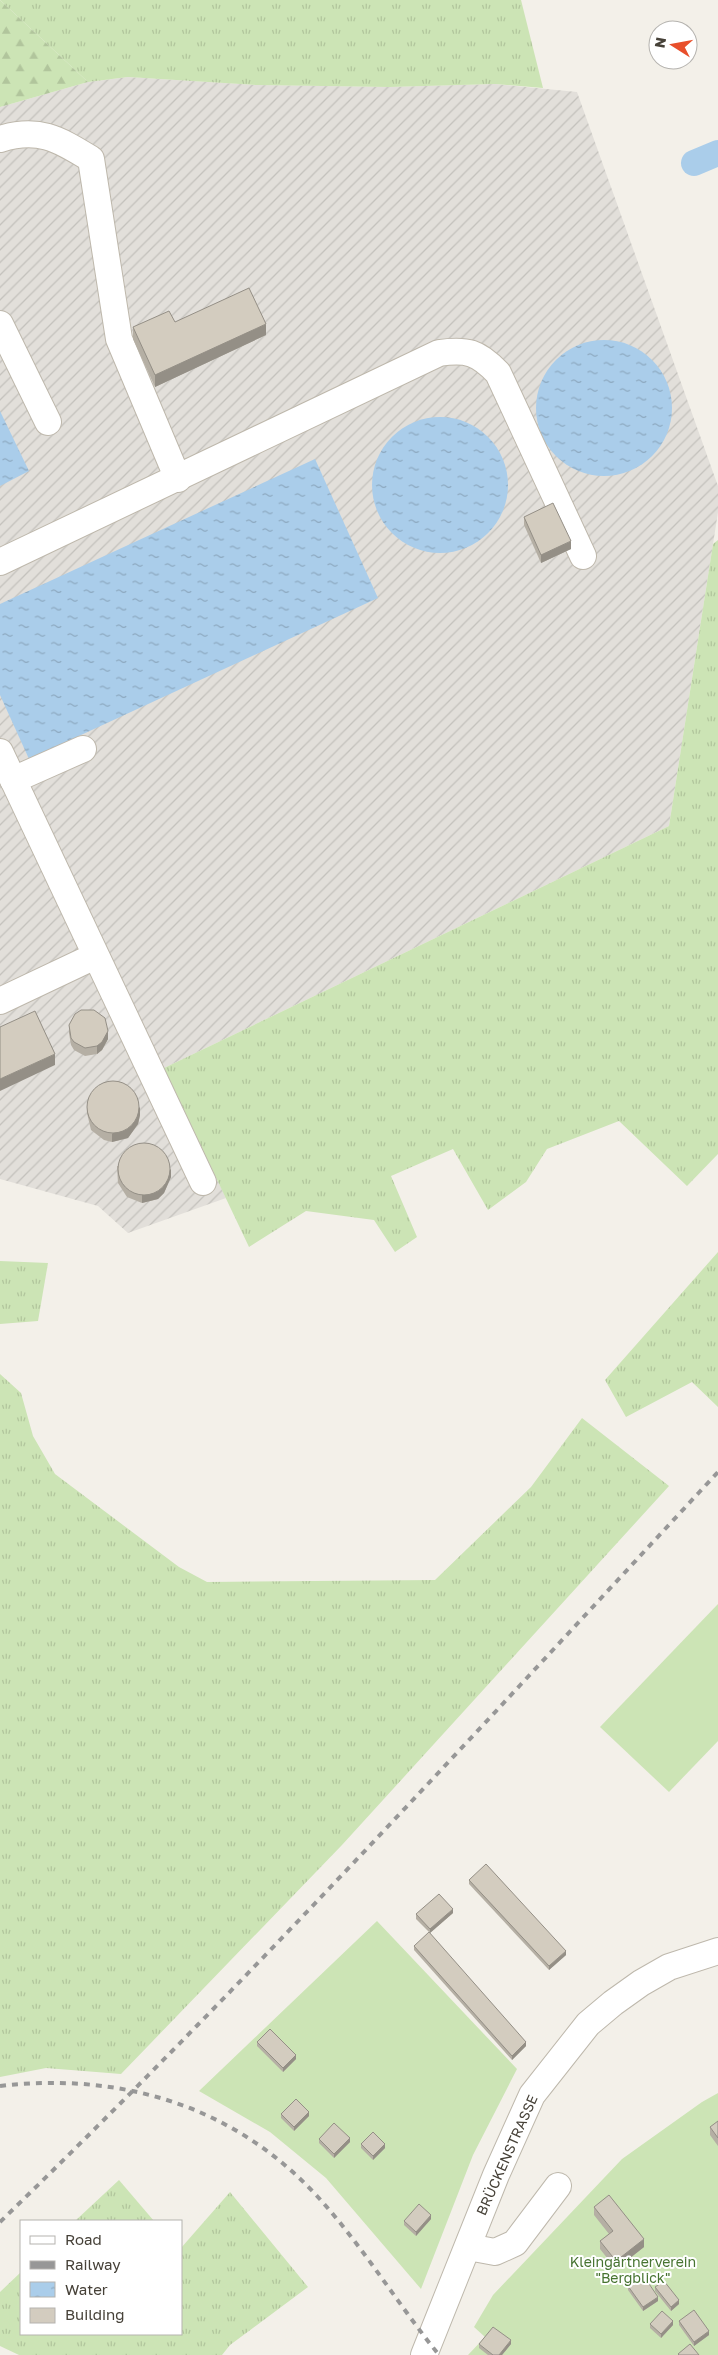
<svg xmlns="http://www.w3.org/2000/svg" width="718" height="2355" viewBox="0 0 718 2355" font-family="'Golos Text',sans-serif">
	<defs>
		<pattern id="industrial-furrows" width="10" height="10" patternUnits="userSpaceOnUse" patternTransform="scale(1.25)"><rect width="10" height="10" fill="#e2dfda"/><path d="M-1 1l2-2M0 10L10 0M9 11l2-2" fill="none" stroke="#c3c1bc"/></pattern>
		<pattern id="grass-tufts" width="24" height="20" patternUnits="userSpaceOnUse" patternTransform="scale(1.25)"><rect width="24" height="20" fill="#cce4b5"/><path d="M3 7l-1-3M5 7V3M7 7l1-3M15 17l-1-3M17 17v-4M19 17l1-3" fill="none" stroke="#b1c59c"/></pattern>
		<pattern id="forest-firs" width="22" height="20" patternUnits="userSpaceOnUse" patternTransform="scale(1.25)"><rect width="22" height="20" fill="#cce4b5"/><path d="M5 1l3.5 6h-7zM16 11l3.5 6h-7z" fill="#b1c59c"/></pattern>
		<pattern id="water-ripples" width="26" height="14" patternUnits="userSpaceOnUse" patternTransform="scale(1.25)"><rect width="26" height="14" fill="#aacdea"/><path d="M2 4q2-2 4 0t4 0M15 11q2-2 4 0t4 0" fill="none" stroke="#8ca8bf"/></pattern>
	</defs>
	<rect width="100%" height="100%" fill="#f3f0e9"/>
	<!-- industrial -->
	<path fill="url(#industrial-furrows)" d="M128 77 256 85 389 87 495 84 577 92 718 486V512L669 826 164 1068 226 1198 128 1233 98 1206 0 1179V107L88 82Z"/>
	<!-- grass -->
	<g fill="url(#grass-tufts)">
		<path d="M0 0H521L543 88 495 84 389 87 256 85 128 77 88 82Z"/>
		<path d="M718 540V1154L687 1186 619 1121 547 1149 526 1182 488 1210 453 1149 391 1176 417 1237 395 1252 374 1220 306 1211 249 1247 164 1068 669 826 713 544Z"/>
		<path d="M718 1252V1407L692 1382 626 1417 605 1380Z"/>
		<path d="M0 1261 48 1263 38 1321 0 1324Z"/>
		<path d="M0 1374 21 1393 33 1436 55 1474 179 1567 207 1582 435 1580 531 1487 582 1418 669 1486 342 1845 121 2074 46 2068 0 2077Z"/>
		<path d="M119 2180 154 2221H75Z"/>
		<path d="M230 2192 308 2287 230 2345 222 2355H19L0 2346V2292L21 2272V2334H181V2248Z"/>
	</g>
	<!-- forest -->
	<path fill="url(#forest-firs)" d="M0 0 88 82 0 107Z"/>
	<!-- garden -->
	<g fill="#cce4b5">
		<path d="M718 1604V1741L669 1792 600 1727Z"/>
		<path d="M377 1921 517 2069 473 2155 421 2289 326 2178 270 2132 199 2091Z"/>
		<path d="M718 2093V2355H468L485 2337 474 2327 493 2295 622 2159 702 2102Z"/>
	</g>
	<!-- water -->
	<g fill="url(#water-ripples)">
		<circle cx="604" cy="408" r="68"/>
		<path d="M0 411 29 471 0 486Z"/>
		<circle cx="440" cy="485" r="68"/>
		<path d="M315 459 378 598 29 759 0 695V604Z"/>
	</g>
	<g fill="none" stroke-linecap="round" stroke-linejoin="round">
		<!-- canal -->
		<path stroke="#aacdea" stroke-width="26" d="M694 163 718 153"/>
		<!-- minor casing -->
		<g stroke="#beb8ac" stroke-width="28">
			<g id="minor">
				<path d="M0 139C39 127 58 139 91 159L119 339 178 479"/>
				<path d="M0 324 48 422"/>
				<path d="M0 562 439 353C467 349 478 352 498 373L583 556"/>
				<path d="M0 752 203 1182"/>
				<path d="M13 780 83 749"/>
				<path d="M0 1001 95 956"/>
				<path d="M468 2247 495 2252 515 2243 558 2186"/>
				<path d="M424 2355 496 2175 532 2095 588 2024 613 2003 641 1983 669 1967 718 1951"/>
			</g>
		</g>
		<!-- minor -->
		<use href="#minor" stroke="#fff" stroke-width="26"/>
		<!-- rail -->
		<g stroke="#979797" stroke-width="4" stroke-dasharray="6 6" stroke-linecap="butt">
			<path d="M0 2086C120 2072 233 2105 317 2196 362 2245 397 2303 439 2355"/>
			<path d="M0 2222C249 1981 482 1726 718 1472"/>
		</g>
	</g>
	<!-- wall -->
	<g fill="#b5afa4">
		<path d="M175 322 266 335 155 387 133 339V327Z"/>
		<path d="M524 517 571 549 541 563 524 525Z"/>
		<path d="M69 1025 108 1039 102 1050 97 1054 85 1056 74 1050 71 1045 69 1033Z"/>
		<path d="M87 1105 140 1115 138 1124 128 1138 112 1142 104 1140 91 1130 87 1113Z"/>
		<path d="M117 1166 171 1177 164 1193 158 1199 142 1203 127 1197 118 1183Z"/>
		<path d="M469 1880 566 1955 549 1970 469 1884Z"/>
		<path d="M453 1913 430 1933 416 1919V1914Z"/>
		<path d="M414 1946 526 2046 512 2060 414 1950Z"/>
		<path d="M257 2042 296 2059 283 2072 257 2046Z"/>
		<path d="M281 2114 309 2116 294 2131 281 2118Z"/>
		<path d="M718 2121V2146L710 2135V2127Z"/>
		<path d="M319 2139 350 2142 334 2158 319 2143Z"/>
		<path d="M361 2144 385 2148 373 2160 361 2148Z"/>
		<path d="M594 2207 644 2247 616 2269 600 2249V2241L609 2234 594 2215Z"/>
		<path d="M431 2219 416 2236 404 2225V2221Z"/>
		<path d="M628 2286 658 2301 643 2311 628 2290Z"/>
		<path d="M655 2287 679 2304 671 2311 655 2291Z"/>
		<path d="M679 2321 709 2335 694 2346 679 2325Z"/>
		<path d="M650 2324 673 2325 661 2338 650 2328Z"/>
		<path d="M479 2344H511L502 2355H488L479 2348Z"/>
	</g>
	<!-- shaded-wall -->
	<g fill="#948f86">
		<path d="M266 324V335L155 387V375Z"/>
		<path d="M571 541V549L541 563V555Z"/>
		<path d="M108 1031V1039L102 1050 97 1054V1046Z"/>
		<path d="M55 1054V1065L0 1091V1079Z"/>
		<path d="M140 1107V1115L138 1124 128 1138 112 1142V1134Z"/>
		<path d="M171 1169V1177L164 1193 158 1199 142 1203V1195Z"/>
		<path d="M453 1909V1913L430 1933V1929Z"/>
		<path d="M566 1951V1955L549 1970V1966Z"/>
		<path d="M526 2042V2046L512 2060V2056Z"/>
		<path d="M296 2055V2059L283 2072V2068Z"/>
		<path d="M309 2112V2116L294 2131V2127Z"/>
		<path d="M350 2138V2142L334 2158V2154Z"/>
		<path d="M385 2144V2148L373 2160V2156Z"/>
		<path d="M431 2215V2219L416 2236V2232Z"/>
		<path d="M644 2239V2247L616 2269V2261Z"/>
		<path d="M658 2297V2301L643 2311V2307Z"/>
		<path d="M679 2300V2304L671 2311V2307Z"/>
		<path d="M673 2321V2325L661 2338V2334Z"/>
		<path d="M709 2331V2335L694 2346V2342Z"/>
		<path d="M511 2340V2344L502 2355H499Z"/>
	</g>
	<!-- building -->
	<g fill="#d3ccbf" stroke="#948f86">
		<path d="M249 288 266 324 155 375 133 327 169 311 175 322Z"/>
		<path d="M553 503 571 541 541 555 524 517Z"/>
		<path d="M81 1010H94L105 1018 108 1031 102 1042 97 1046 85 1048 74 1042 71 1038 69 1025 75 1014Z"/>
		<path d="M35 1011 55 1054 0 1079V1027Z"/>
		<circle cx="113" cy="1107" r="26"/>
		<circle cx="144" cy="1169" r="26"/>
		<path d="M486 1864 566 1951 549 1966 469 1880Z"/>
		<path d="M439 1894 453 1909 430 1929 416 1914Z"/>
		<path d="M429 1932 526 2042 512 2056 414 1946Z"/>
		<path d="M270 2029 296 2055 283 2068 257 2042Z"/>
		<path d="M296 2099 309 2112 294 2127 281 2114Z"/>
		<path d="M718 2121V2138L710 2127Z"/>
		<path d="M334 2123 350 2138 334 2154 319 2139Z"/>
		<path d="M373 2132 385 2144 373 2156 361 2144Z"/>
		<path d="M609 2195 644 2239 616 2261 600 2241 613 2231 594 2207Z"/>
		<path d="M419 2204 431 2215 416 2232 404 2221Z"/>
		<path d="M643 2275 658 2297 643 2307 628 2286Z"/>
		<path d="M664 2281 679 2300 671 2307 655 2287Z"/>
		<path d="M694 2310 709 2331 694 2342 679 2321Z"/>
		<path d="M662 2311 673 2321 661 2334 650 2324Z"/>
		<path d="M493 2327 511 2340 499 2355H493L479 2344Z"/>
		<path d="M690 2344 699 2355H679L678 2354Z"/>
	</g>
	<g text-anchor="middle" stroke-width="4" stroke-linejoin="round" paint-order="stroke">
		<!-- street labels -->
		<g font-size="14" fill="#464138" stroke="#fff">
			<text transform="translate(507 2155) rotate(-66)" y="5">BRÜCKENSTRASSE</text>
		</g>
		<!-- park labels -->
		<g font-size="14" fill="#467330" stroke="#fff">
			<text x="633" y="2267">Kleingärtnerverein<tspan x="633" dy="16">"Bergblick"</tspan></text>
		</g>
	</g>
	<!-- legend -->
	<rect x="20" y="2220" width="162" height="115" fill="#ffffff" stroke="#b5b3af"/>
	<rect x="30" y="2236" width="25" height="8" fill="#ffffff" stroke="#b5b3af"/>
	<text x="65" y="2245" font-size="15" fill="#464138">Road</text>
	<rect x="30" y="2261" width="25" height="8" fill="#979797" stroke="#b5b3af"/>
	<text x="65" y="2270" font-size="15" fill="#464138">Railway</text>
	<rect x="30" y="2282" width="25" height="15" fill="url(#water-ripples)" stroke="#b5b3af"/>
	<text x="65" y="2295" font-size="15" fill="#464138">Water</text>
	<rect x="30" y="2308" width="25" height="15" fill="#d3ccbf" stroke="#b5b3af"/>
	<text x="65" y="2320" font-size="15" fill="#464138">Building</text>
	<!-- north arrow -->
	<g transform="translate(673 45) rotate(281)"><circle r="24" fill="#ffffff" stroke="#b5b3af"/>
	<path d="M0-4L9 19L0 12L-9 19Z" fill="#e84f2b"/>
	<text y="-8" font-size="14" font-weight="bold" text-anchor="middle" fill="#464138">N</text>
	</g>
</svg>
